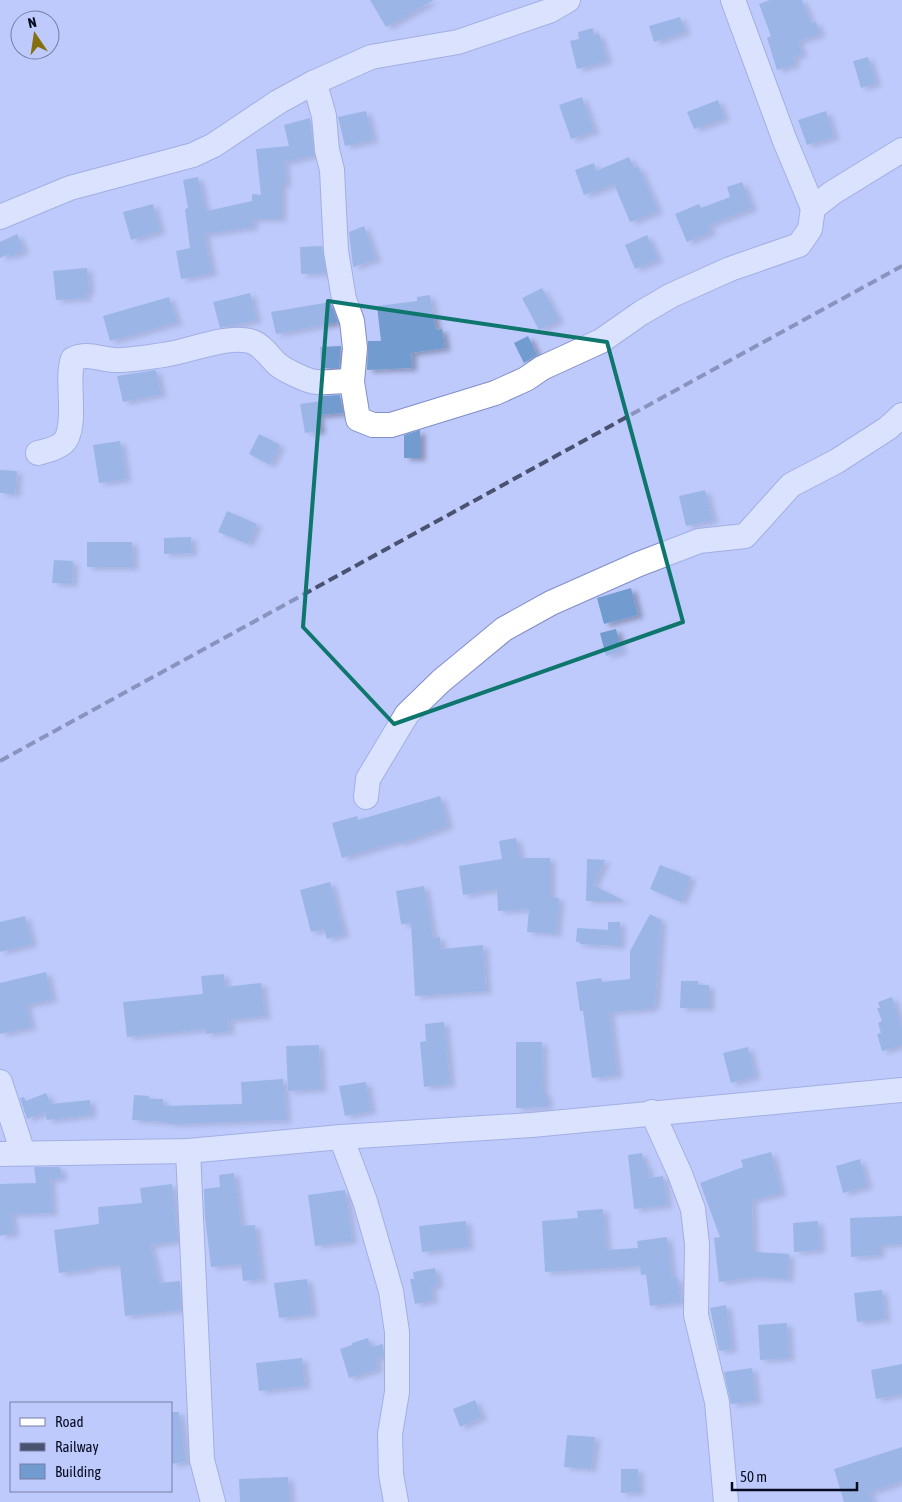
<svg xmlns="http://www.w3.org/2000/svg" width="902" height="1502" viewBox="0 0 902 1502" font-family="'Asap Condensed',sans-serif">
	<defs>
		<filter id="shadow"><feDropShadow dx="5.5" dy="3" stdDeviation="2.5" flood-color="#0004"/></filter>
	</defs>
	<rect width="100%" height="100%" fill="#becafc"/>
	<!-- building -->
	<g fill="#729ccf" filter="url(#shadow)">
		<path d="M370 0H434L386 27Z"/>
		<path d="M770 0H802L811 23 816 22 820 34 798 41 802 54 793 57 795 64 777 70 767 38 771 36 759 4Z"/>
		<path d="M680 17 685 32 654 42 649 26Z"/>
		<path d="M593 28 594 35 599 34 607 61 577 69 570 41 579 39 578 32Z"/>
		<path d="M868 57 876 83 861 88 853 61Z"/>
		<path d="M582 97 594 131 571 139 559 105Z"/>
		<path d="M718 100 724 118 694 129 687 112Z"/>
		<path d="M366 111 373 140 345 146 338 117Z"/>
		<path d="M826 111 834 137 807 145 798 120Z"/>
		<path d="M310 118 314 155 284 162 286 184H281V219H252L253 227 204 234 212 273 181 279 176 251 190 248 185 209 188 208 183 180 198 177 204 206H206L207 211 252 201V194L261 195 256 149 289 146 284 125Z"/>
		<path d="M629 157 634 168 638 166 658 211 630 222 614 184 584 195 575 170 594 163 596 171Z"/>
		<path d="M742 182 752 208 708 225 711 232 687 242 675 214 699 204 701 208 730 197 727 187Z"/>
		<path d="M153 204 160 231 131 240 123 212Z"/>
		<path d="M364 226 376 259 353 267 349 232Z"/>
		<path d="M17 234 24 250 10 257 9 254 0 258V242Z"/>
		<path d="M647 235 658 259 635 269 625 245Z"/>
		<path d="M322 246 326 273 301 274 300 247Z"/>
		<path d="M87 268 89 292H85L86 298 56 300 53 271Z"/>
		<path d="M542 288 559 320 539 330 522 298Z"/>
		<path d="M250 293 256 320 220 328 213 302Z"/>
		<path d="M430 295 436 330 442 329 445 348 411 353 412 368 367 370 368 341H381L377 306 417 301V297Z"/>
		<path d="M169 297 177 322 110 341 103 316Z"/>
		<path d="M330 302 338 322 276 334 271 312Z"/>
		<path d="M528 336 537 355 524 363 514 343Z"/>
		<path d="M341 346 339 368H321L320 347Z"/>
		<path d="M156 370 161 394 123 402 117 376Z"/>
		<path d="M340 395 343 413 318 415 320 431 305 433 300 404 322 401V396Z"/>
		<path d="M420 430V458H404V435Z"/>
		<path d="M259 434 280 445 270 465 249 454Z"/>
		<path d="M120 441 126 479 99 483 93 445Z"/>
		<path d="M0 470 17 471 15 494 0 493Z"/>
		<path d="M705 490 713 520 686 526 679 496Z"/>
		<path d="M227 511 257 524 248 544 218 532Z"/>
		<path d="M191 537 192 553 164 554V538Z"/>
		<path d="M87 542H132L133 567H87Z"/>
		<path d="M54 560 73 561 72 584 52 583Z"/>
		<path d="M631 588 638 615 604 624 597 598Z"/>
		<path d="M616 629 622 651 606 656 600 633Z"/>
		<path d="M440 796 448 826 412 839 399 843 398 841 342 858 332 823 357 816 358 820Z"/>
		<path d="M516 838 520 858H550V897L559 898 556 934 527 932 529 909 498 911 497 889 463 895 459 866 502 859 499 841Z"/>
		<path d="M587 859 605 860 593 885 624 901H586Z"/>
		<path d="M660 865 691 877 681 902 650 889Z"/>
		<path d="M330 882 344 934 327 939 324 929 311 932 300 890Z"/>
		<path d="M424 886 433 938 440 937 441 949 483 945 486 991 415 996 411 923 401 924 396 891Z"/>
		<path d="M650 914 661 920 655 1005 651 1006V1009L609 1012 617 1075 592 1078 583 1011H580L576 982 601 978 602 982 630 979V951Z"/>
		<path d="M25 916 32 944 0 952V922Z"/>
		<path d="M608 922H620V946L580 944V942H576L577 928 608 930Z"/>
		<path d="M46 972 52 999 26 1005 31 1027 0 1034V983Z"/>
		<path d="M224 974 225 987 261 983 265 1016 228 1020 229 1031 206 1034V1029L127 1037 123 1002 203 994 201 976Z"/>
		<path d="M681 981H698V985H709V1008H680Z"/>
		<path d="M892 997 902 1028V1045L882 1051 877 1034 881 1033 878 1023 882 1021 877 1008H880L878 1002Z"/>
		<path d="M444 1022 450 1084 424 1087 420 1042 426 1041 425 1024Z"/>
		<path d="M516 1042H542L543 1094H547V1107L516 1108Z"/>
		<path d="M319 1045 321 1089 288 1091 286 1046Z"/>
		<path d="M748 1047 755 1076 731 1083 723 1053Z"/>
		<path d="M283 1079 286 1120 169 1124V1122L132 1120 134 1095 149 1096V1099H163V1106L242 1104 241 1082Z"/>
		<path d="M366 1082 371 1111 345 1116 339 1086Z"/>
		<path d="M46 1093 51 1104 90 1100 91 1115 47 1120 45 1112 27 1119 20 1098 24 1097 26 1101Z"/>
		<path d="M771 1152 781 1193 752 1200 753 1252 789 1254 788 1279 754 1277 719 1282 714 1238 720 1237 700 1183 743 1167 741 1160Z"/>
		<path d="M642 1153 644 1165H647L649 1178 663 1176 667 1205 634 1209 628 1155Z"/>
		<path d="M860 1159 867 1186 843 1193 836 1166Z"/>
		<path d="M34 1167H60L62 1178 50 1179 52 1213 11 1214 14 1233 0 1236V1184L36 1183Z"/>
		<path d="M234 1173 241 1226 255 1225 261 1279 243 1281 241 1264 211 1267 205 1217 204 1189 220 1187 219 1175Z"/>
		<path d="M172 1184 178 1241 150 1245 159 1283 180 1281 181 1310 125 1316 120 1265 90 1267V1269L59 1273 54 1230 99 1224 98 1207 142 1203 140 1188Z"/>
		<path d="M345 1190 352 1241 315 1246 308 1195Z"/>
		<path d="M603 1209 606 1250 638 1248 637 1241 667 1237 672 1278 677 1277 681 1302 650 1306 646 1274 641 1275 640 1266 545 1272 542 1221 578 1218 577 1211Z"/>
		<path d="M902 1216V1244L879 1245V1255L851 1257 850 1218Z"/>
		<path d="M466 1221 468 1247 422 1252 419 1226Z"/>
		<path d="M818 1221 820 1250 794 1252 793 1223Z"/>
		<path d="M435 1268 438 1285 431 1286 433 1300 415 1304 410 1279H414L413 1272Z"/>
		<path d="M307 1279 312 1314 279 1318 274 1283Z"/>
		<path d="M882 1290 885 1319 857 1322 854 1293Z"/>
		<path d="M726 1305 732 1349 719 1351 710 1308Z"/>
		<path d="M787 1323 789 1358 760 1360 758 1325Z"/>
		<path d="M368 1338 371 1347 383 1344V1357L375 1359 378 1369 349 1378 340 1349 352 1345V1343Z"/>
		<path d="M302 1358 305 1386 259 1391 256 1363Z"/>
		<path d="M902 1364V1394L876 1399 871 1370Z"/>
		<path d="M752 1368 756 1401 731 1404 724 1372Z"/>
		<path d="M475 1400 482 1417 460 1427 453 1409Z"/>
		<path d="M171 1412H179L186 1462 171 1464Z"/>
		<path d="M567 1435 595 1437 591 1469 564 1467Z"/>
		<path d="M902 1447V1481L869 1492 873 1502H844L834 1469Z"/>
		<path d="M621 1469H638L639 1492 621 1493Z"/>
		<path d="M288 1477 290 1502H240L239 1479Z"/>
	</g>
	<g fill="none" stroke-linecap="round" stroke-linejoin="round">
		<!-- minor casing -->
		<g stroke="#808ec9" stroke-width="26">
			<g id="minor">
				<path d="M733 0 785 141 813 208"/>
				<path d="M313 83 317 91 324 116 327 150 332 170 336 251 344 299 352 321 355 348 352 382 358 419 373 425H391L495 393 526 379 542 368 601 341 641 313 672 295 730 269 799 245 810 229 813 208 832 193 902 150"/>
				<path d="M0 217 70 188 193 155 214 145 278 102 313 83 371 57 458 42 549 11 568 0"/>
				<path d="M38 453C46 451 56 449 63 443 79 428 65 379 73 359 88 352 98 359 114 360 127 361 149 357 163 355 189 352 224 335 250 341 261 344 268 355 276 363 282 369 308 382 317 382 327 383 338 381 348 381L352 382"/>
				<path d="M366 797 368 779 407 714 441 681 504 629 551 603 639 564 699 541 745 536 791 485 837 461 888 428 902 415"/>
				<path d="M0 1082 23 1153"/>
				<path d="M652 1112 680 1174 693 1209 697 1244 696 1315 717 1402 726 1502"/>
				<path d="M341 1137 365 1201 391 1291 397 1332V1392L390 1434 391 1474 396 1502"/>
				<path d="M188 1151 202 1460 213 1502"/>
				<path d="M0 1154 188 1151 341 1137 532 1125 902 1090"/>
			</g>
		</g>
		<!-- minor -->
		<use href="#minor" stroke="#fff" stroke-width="24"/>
		<!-- rail -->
		<path stroke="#4a5171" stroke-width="4" stroke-dasharray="10 5" stroke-linecap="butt" d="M0 761 902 266"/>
	</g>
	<!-- marked area -->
	<path d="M0 0H902V1502H0ZM328 301 607 342 683 622 394 724 303 627Z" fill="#becafc" fill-opacity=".55" fill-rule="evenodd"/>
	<path fill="none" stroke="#0f766e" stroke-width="4" stroke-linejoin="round" d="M328 301 607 342 683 622 394 724 303 627Z"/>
	<!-- legend -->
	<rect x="10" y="1402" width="162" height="90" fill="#becafc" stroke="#757ea4"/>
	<rect x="20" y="1418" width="25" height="8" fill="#ffffff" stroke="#757ea4"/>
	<text x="55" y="1427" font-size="15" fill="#080c21">Road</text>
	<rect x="20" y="1443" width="25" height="8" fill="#4a5171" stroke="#757ea4"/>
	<text x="55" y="1452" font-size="15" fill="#080c21">Railway</text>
	<rect x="20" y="1464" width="25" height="15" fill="#729ccf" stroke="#757ea4"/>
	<text x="55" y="1477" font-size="15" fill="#080c21">Building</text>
	<!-- north arrow -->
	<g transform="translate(35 35) rotate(347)"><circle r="24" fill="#becafc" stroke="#757ea4"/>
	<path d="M0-4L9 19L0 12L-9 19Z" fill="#866f0f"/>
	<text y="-8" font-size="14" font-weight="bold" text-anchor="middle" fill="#080c21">N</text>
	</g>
	<!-- scale -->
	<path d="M732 1482v8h125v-8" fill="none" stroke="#080c21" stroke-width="2.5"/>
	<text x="740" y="1482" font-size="15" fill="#080c21" stroke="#becafc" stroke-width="4" paint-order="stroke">50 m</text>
</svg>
